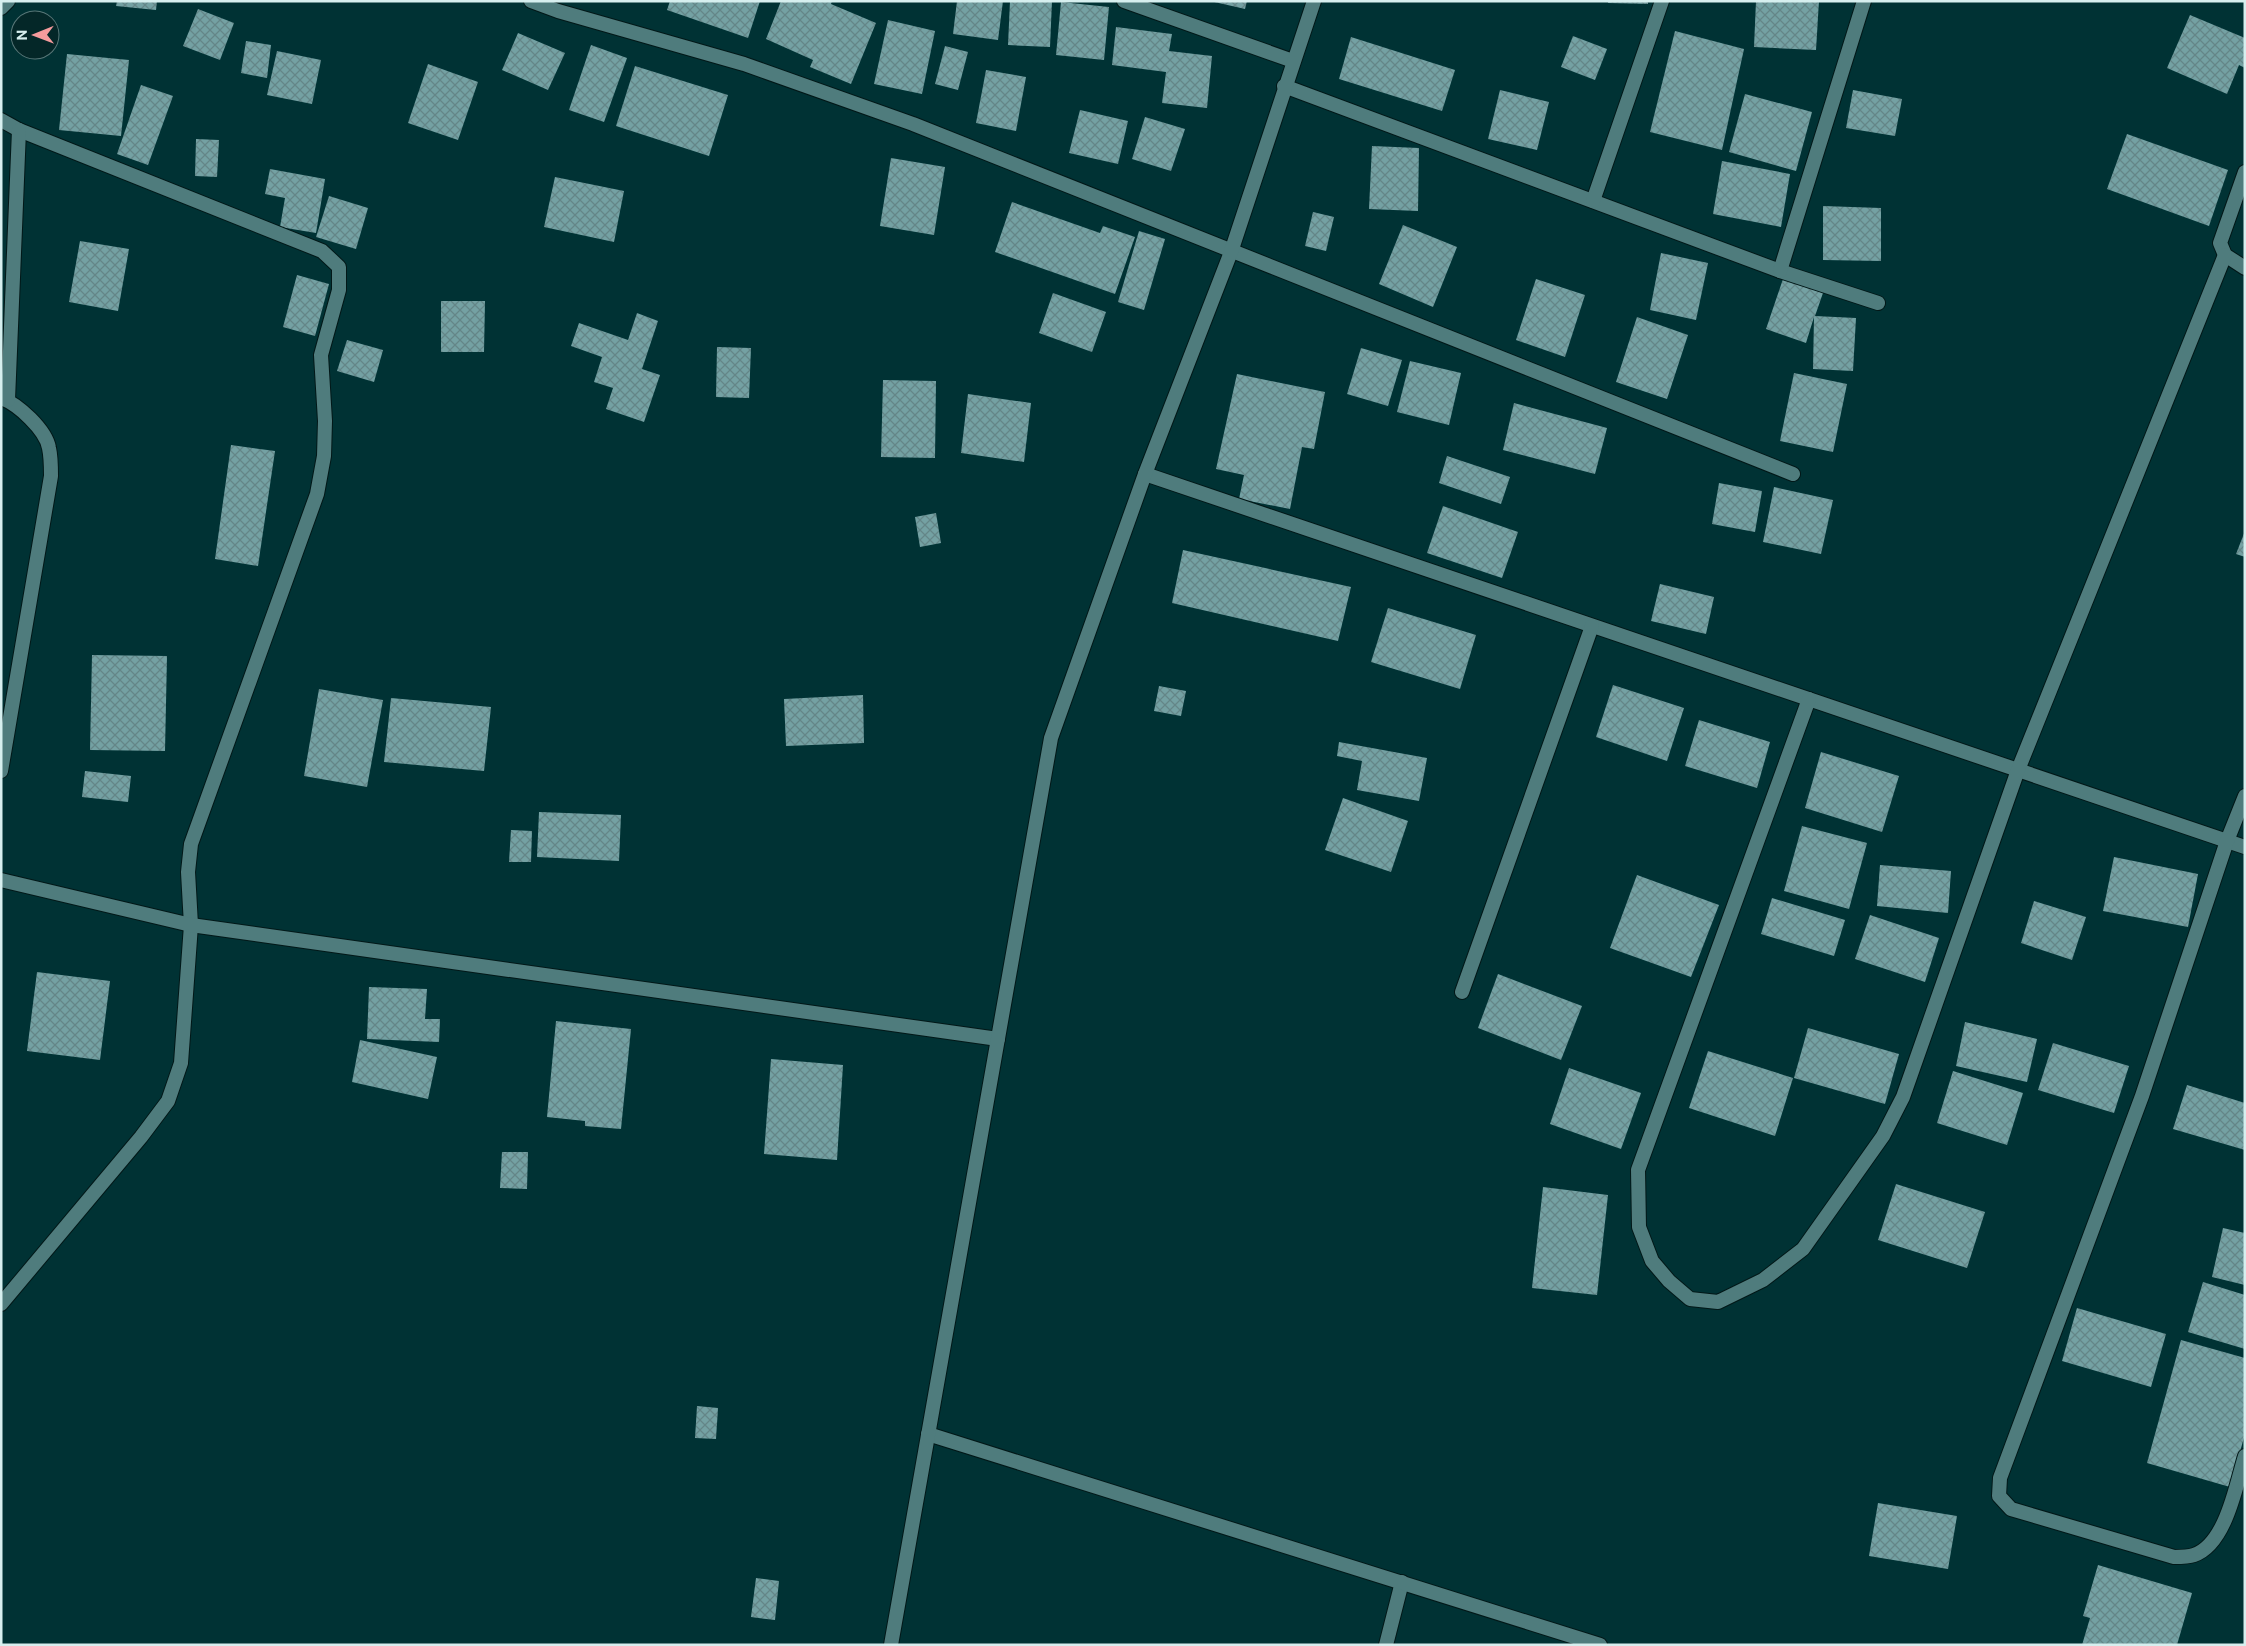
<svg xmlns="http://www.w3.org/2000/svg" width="2246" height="1646" viewBox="0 0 2246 1646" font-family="'Public Sans',sans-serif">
	<defs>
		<pattern id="building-cross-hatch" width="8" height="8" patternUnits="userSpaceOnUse" patternTransform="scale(1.25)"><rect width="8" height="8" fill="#74a1a3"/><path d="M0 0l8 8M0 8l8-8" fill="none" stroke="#648688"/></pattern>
	</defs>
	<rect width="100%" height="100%" fill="#003234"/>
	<!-- building -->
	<g fill="url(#building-cross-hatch)">
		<path d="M117 1H157L156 10 116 6Z"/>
		<path d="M670 1H760L748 38 667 10Z"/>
		<path d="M781 1H832L831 4 876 23 851 84 810 67 813 60 766 39Z"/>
		<path d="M957 1H1003L998 40 953 34Z"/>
		<path d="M1010 1H1052L1050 47 1008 45Z"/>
		<path d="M1210 1H1247L1245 9Z"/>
		<path d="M1608 1H1648V4L1608 3Z"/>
		<path d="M1756 1H1819L1816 50 1754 47Z"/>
		<path d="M1061 2 1109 7 1104 60 1056 55Z"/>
		<path d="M198 9 234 23 220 60 183 46Z"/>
		<path d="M2190 15 2245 38V68L2239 65 2227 94 2167 68Z"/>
		<path d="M888 20 935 31 922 94 874 84Z"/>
		<path d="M1116 27 1172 34 1169 51 1212 56 1207 108 1162 103 1166 72 1112 65Z"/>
		<path d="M1675 31 1744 49 1722 150 1650 132Z"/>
		<path d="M518 33 565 53 548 90 502 70Z"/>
		<path d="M1573 36 1607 49 1595 80 1561 67Z"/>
		<path d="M1351 37 1455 70 1442 111 1339 79Z"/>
		<path d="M246 41 271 45 267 78 241 73Z"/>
		<path d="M591 45 627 58 604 122 569 110Z"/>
		<path d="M945 46 968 52 958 90 935 84Z"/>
		<path d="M277 51 321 60 312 104 267 95Z"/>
		<path d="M67 54 129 60 121 136 59 130Z"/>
		<path d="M428 64 478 82 458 140 408 123Z"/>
		<path d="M635 66 728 95 709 156 616 126Z"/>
		<path d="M986 70 1026 77 1016 131 976 123Z"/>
		<path d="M141 85 173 96 148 165 117 154Z"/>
		<path d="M1500 90 1549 102 1537 150 1488 139Z"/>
		<path d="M1853 90 1902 99 1895 136 1846 128Z"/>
		<path d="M1745 94 1812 112 1796 171 1729 152Z"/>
		<path d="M1080 110 1128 121 1118 164 1069 153Z"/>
		<path d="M1145 117 1185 129 1171 171 1132 159Z"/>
		<path d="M2127 134 2228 170 2209 226 2107 189Z"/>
		<path d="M196 139 219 140 217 177 195 176Z"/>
		<path d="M1372 146 1419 148 1418 211 1369 209Z"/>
		<path d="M891 158 945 167 934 235 880 226Z"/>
		<path d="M1722 161 1790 174 1781 227 1713 214Z"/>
		<path d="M270 169 325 179 316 233 280 227 285 198 265 194Z"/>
		<path d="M555 177 624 191 614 242 544 227Z"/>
		<path d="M329 196 368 208 356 249 316 237Z"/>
		<path d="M1012 202 1100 233 1103 226 1135 237 1115 294 995 252Z"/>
		<path d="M1823 206 1881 208V261L1823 260Z"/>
		<path d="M1313 212 1334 217 1326 251 1305 246Z"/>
		<path d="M1403 225 1457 247 1433 307 1379 284Z"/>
		<path d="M1139 231 1165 239 1144 310 1118 302Z"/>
		<path d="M80 241 129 249 118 311 69 302Z"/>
		<path d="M1661 253 1708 263 1696 320 1650 310Z"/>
		<path d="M297 275 329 284 315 336 283 327Z"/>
		<path d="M1536 279 1585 295 1565 357 1516 340Z"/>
		<path d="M1783 279 1823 293 1815 316 1856 318 1853 371 1813 369 1814 317 1806 343 1766 329Z"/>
		<path d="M1053 293 1106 312 1092 352 1039 333Z"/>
		<path d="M441 301H485L484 352H441Z"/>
		<path d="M637 313 658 321 642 369 660 375 644 422 606 409 613 388 594 382 602 357 571 346 579 323 628 340Z"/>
		<path d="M1637 317 1688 335 1667 399 1616 382Z"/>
		<path d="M347 340 383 350 374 382 337 371Z"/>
		<path d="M717 347 751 348 749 398 716 397Z"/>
		<path d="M1361 348 1402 360 1388 406 1347 394Z"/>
		<path d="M1410 361 1461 373 1449 425 1397 412Z"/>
		<path d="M1794 373 1847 384 1833 452 1780 441Z"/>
		<path d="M1237 374 1325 392 1314 449 1302 447 1290 509 1239 499 1244 475 1216 469Z"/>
		<path d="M883 380 936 381 935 458 881 457Z"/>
		<path d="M968 394 1031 403 1024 462 961 453Z"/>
		<path d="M1514 403 1607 428 1595 474 1503 450Z"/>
		<path d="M231 445 275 451 258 566 215 559Z"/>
		<path d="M1447 456 1510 477 1501 504 1439 483Z"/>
		<path d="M1719 483 1762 491 1755 532 1712 524Z"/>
		<path d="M1774 487 1833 500 1821 554 1763 542Z"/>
		<path d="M1443 506 1518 532 1502 578 1427 553Z"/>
		<path d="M936 513 941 543 920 547 915 517Z"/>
		<path d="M2245 531V557L2236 554Z"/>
		<path d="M1183 550 1351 587 1338 641 1172 603Z"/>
		<path d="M1660 584 1714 597 1706 634 1651 621Z"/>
		<path d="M1388 608 1476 635 1460 689 1371 662Z"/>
		<path d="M92 655 167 656 165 751 90 750Z"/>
		<path d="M1613 685 1684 708 1667 761 1596 737Z"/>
		<path d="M1159 686 1186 691 1181 716 1154 711Z"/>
		<path d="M319 689 383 700 367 787 304 776Z"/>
		<path d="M863 695 864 743 786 746 784 699Z"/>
		<path d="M391 698 491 707 484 771 384 762Z"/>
		<path d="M1699 720 1770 742 1757 788 1685 766Z"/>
		<path d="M1339 742 1427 758 1419 801 1357 790 1362 761 1337 756Z"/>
		<path d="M1821 752 1899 776 1882 832 1805 808Z"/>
		<path d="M85 771 131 776 128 802 82 797Z"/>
		<path d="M1343 798 1408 821 1391 872 1325 850Z"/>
		<path d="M539 812 621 815 619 861 537 857Z"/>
		<path d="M1802 826 1867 843 1849 909 1784 891Z"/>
		<path d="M511 830 532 831 531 862H509Z"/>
		<path d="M2114 857 2198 874 2188 927 2103 911Z"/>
		<path d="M1880 865 1951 871 1948 913 1877 906Z"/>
		<path d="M1637 875 1719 905 1691 977 1610 948Z"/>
		<path d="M1772 898 1845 920 1834 956 1761 934Z"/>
		<path d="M2034 901 2086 917 2072 960 2021 943Z"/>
		<path d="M1870 915 1939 938 1925 982 1855 959Z"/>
		<path d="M37 972 110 981 100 1060 27 1051Z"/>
		<path d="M1498 974 1582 1006 1561 1060 1478 1028Z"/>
		<path d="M369 987 427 989 425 1019H440L439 1042 367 1039Z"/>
		<path d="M556 1021 631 1029 621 1129 585 1126V1121L547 1117Z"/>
		<path d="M1965 1022 2037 1039 2027 1082 1956 1066Z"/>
		<path d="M1808 1028 1899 1054 1885 1104 1794 1078Z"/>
		<path d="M360 1040 437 1057 428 1099 352 1082Z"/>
		<path d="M2053 1043 2129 1066 2114 1113 2038 1090Z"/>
		<path d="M1708 1051 1793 1078 1775 1136 1689 1108Z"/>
		<path d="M771 1059 843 1065 837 1160 764 1154Z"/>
		<path d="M1569 1068 1641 1093 1621 1149 1550 1124Z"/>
		<path d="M1953 1071 2023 1093 2007 1145 1937 1123Z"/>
		<path d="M2187 1085 2245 1103V1150L2173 1129Z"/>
		<path d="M502 1152H528L527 1189 500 1188Z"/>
		<path d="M1896 1184 1985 1212 1967 1268 1878 1240Z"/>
		<path d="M1543 1187 1608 1195 1597 1295 1532 1288Z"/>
		<path d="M2223 1228 2245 1233V1285L2212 1277Z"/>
		<path d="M2203 1282 2245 1295V1349L2188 1332Z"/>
		<path d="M2077 1308 2166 1334 2151 1387 2062 1361Z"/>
		<path d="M2181 1340 2245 1358V1434L2230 1487 2147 1463Z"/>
		<path d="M697 1406 718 1408 716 1439 695 1438Z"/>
		<path d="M1878 1503 1957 1516 1948 1569 1869 1556Z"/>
		<path d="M2098 1565 2192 1593 2177 1645H2082L2090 1618 2083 1616Z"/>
		<path d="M756 1578 779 1581 775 1620 751 1617Z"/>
	</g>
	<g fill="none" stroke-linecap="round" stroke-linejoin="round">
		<!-- service casing -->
		<g stroke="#021818" stroke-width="16">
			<path id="service" d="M1386 1645 1402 1582"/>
		</g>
		<!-- minor casing -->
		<g stroke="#021818" stroke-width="16">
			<g id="minor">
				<path d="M531 1 558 11 744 64 913 124 1793 474"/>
				<path d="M1124 1 1293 61"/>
				<path d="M1 8 8 1"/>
				<path d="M1284 86 1780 271 1878 303"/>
				<path d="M1 120 19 130 322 251 339 267V290L321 355 325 421 324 456 317 494 191 844 188 872 191 925 181 1063 168 1101 141 1137 1 1304"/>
				<path d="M2245 172 2220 243 2225 255 2245 268"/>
				<path d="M1593 201 1662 1"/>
				<path d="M1780 271 1864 1"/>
				<path d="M1 398C18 404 46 430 49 448 51 457 51 467 51 476L1 771"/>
				<path d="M8 400 19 130"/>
				<path d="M1145 474 2245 847"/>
				<path d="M1809 699 1638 1170 1639 1227 1652 1261 1669 1281 1690 1299 1718 1302 1763 1280 1803 1249 1883 1136 1903 1097 2018 770 2225 255"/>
				<path d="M2245 796 2227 841 2142 1096 2000 1478 1999 1496 2011 1509 2174 1557C2180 1557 2188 1557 2194 1555 2226 1544 2236 1485 2245 1456"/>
				<path d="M1 880 191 925 998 1039"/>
				<path d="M1462 992 1592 626"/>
				<path d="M928 1434 1600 1645"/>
			</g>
		</g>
		<!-- tertiary casing -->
		<g stroke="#021818" stroke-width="16">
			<path id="tertiary" d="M891 1645 1051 738 1145 474 1231 252 1314 1"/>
		</g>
		<!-- service -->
		<use href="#service" stroke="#4f7c7d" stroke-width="14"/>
		<!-- minor -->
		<use href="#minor" stroke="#4f7c7d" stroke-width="14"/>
		<!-- tertiary -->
		<use href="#tertiary" stroke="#4f7c7d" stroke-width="14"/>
	</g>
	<!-- border -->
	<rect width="2246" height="1646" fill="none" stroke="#d7efef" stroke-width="5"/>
	<!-- north arrow -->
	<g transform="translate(35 35) rotate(269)"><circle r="24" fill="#042728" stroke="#587778"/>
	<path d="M0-4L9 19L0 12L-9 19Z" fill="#f59b9d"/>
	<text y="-8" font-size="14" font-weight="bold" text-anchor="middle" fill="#d7efef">N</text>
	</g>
</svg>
